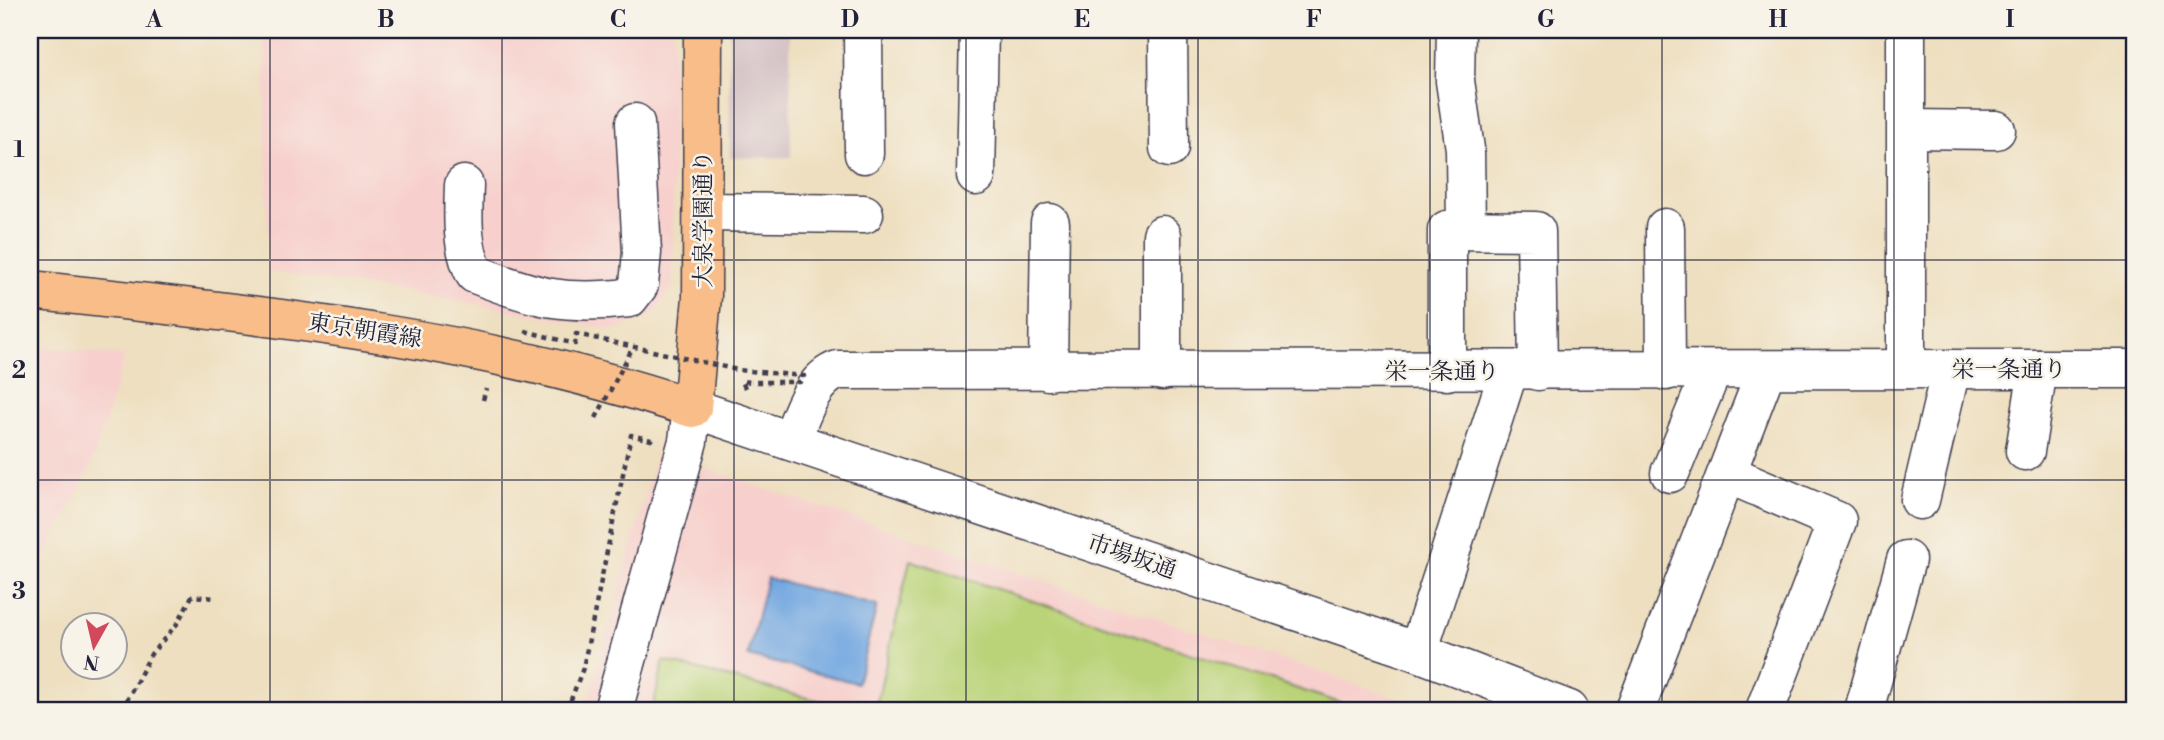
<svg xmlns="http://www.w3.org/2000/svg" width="2164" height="740" viewBox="0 0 2164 740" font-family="'Libre Bodoni','Noto Serif JP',serif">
	<rect width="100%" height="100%" fill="#f7f3e8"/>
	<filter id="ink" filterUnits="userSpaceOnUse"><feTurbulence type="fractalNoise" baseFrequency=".0143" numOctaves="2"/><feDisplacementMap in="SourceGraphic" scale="14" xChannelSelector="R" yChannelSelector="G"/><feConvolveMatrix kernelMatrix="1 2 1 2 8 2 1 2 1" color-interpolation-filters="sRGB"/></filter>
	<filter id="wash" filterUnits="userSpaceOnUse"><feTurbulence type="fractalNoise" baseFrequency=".00686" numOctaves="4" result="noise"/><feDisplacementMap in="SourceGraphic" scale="28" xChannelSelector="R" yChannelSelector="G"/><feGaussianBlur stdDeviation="1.57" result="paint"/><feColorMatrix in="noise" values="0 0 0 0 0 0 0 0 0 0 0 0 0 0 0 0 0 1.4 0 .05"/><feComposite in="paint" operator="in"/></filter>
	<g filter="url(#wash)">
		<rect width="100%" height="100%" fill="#eedfc0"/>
		<!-- built -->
		<g fill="#f7d0cd">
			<path d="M264 30H673V285L654 314 616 330 443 298 268 271Z"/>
			<path d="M30 345 125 356 91 467 30 583Z"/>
			<path d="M657 453 1435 710H586Z"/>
		</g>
		<!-- industrial -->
		<path fill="#d2bec3" d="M729 30H790L791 157 730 158Z"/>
		<!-- green -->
		<g fill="#bad378" stroke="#6e7a5a" stroke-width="2">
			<path d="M910 560 1361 710H875Z"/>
			<path d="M664 661 851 709V710H652Z"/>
		</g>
		<!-- water -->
		<path fill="#73a8e1" stroke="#4a658e" stroke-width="2" d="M767 578 877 606 857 683 748 656Z"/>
	</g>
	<g filter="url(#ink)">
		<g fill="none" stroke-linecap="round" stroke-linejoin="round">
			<!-- minor casing -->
			<g stroke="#413e4f" stroke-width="41">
				<g id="minor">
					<path d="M863 30 864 154"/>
					<path d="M1168 30 1169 148"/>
					<path d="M1456 30 1455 81 1465 149 1466 230"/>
					<path d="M1907 129 1996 130"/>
					<path d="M976 176 979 30"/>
					<path d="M464 185C463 214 461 248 475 274 536 298 563 305 629 298L639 285 642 252 635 123"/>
					<path d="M704 212 864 214"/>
					<path d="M1665 228 1666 371"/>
					<path d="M1162 235V371"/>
					<path d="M1906 369V30"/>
					<path d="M1048 371 1050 223"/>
					<path d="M1447 371V230L1536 231 1538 371"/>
					<path d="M791 441C801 417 811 379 838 370L2134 369"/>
					<path d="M2025 451 2038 369"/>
					<path d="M1670 473 1712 371"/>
					<path d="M1728 474 1837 521 1765 710"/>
					<path d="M1920 500 1951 369"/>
					<path d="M1418 652 1509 370"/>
					<path d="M613 710 688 441 692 408 1418 652 1569 710"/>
					<path d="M1635 710 1766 371"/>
					<path d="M1864 710 1906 560"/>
				</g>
			</g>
			<!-- major casing -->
			<g stroke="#413e4f" stroke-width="41">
				<path id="major" d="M30 290C259 315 472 335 692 408L702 297 703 30"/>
			</g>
			<!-- path -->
			<g stroke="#413e4f" stroke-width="4.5" stroke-dasharray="5 5" stroke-linecap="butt">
				<path d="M745 388 742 381 751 382"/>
				<path d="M483 400 486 389"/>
				<path d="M122 710 151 654 177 624 192 596 216 598"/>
				<path d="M567 710 583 668 631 435 651 440 653 436"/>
			</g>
			<!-- minor -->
			<use href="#minor" stroke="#fff" stroke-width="38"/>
			<!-- major -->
			<use href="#major" stroke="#f8bd89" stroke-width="38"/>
			<!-- path-bridge -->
			<g stroke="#413e4f" stroke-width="4.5" stroke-dasharray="5 5" stroke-linecap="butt">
				<path d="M525 331 575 344 576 334 738 370 804 376 800 382H751"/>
				<path d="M596 418 633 347"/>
			</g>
		</g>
	</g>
	<!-- grid -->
	<path fill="none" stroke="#22223b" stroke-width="2" stroke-opacity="0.55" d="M270 30V710M502 30V710M734 30V710M966 30V710M1198 30V710M1430 30V710M1662 30V710M1894 30V710M30 260H2134M30 480H2134"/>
	<g text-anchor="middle" stroke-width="5" stroke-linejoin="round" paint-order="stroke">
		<!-- street labels -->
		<g font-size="23" fill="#22223b" stroke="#f7f3e8">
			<text transform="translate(703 219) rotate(-90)" y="8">大泉学園通り</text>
			<text transform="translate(365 330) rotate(9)" y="8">東京朝霞線</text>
			<text x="2009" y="377">栄一条通り</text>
			<text x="1442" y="379">栄一条通り</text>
			<text transform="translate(1132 556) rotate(19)" y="8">市場坂通</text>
		</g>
	</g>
	<!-- margin -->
	<rect width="2164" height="740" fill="none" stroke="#f7f3e8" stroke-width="77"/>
	<!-- north arrow -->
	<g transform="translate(94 646) rotate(188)"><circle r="33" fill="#f7f3e8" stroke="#a29fa3" stroke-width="2"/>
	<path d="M0-5L12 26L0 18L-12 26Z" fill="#d1495b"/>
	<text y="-10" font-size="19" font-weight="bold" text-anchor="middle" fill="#22223b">N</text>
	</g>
	<rect x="38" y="38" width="2088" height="664" fill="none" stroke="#22223b" stroke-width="2.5"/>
	<g font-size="23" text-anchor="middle" font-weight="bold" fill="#22223b">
		<text x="154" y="27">A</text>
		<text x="386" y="27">B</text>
		<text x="618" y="27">C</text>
		<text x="850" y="27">D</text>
		<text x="1082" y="27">E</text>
		<text x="1314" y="27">F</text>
		<text x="1546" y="27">G</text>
		<text x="1778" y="27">H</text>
		<text x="2010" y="27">I</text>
		<text x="19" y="157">1</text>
		<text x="19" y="378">2</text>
		<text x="19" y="599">3</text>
	</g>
</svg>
